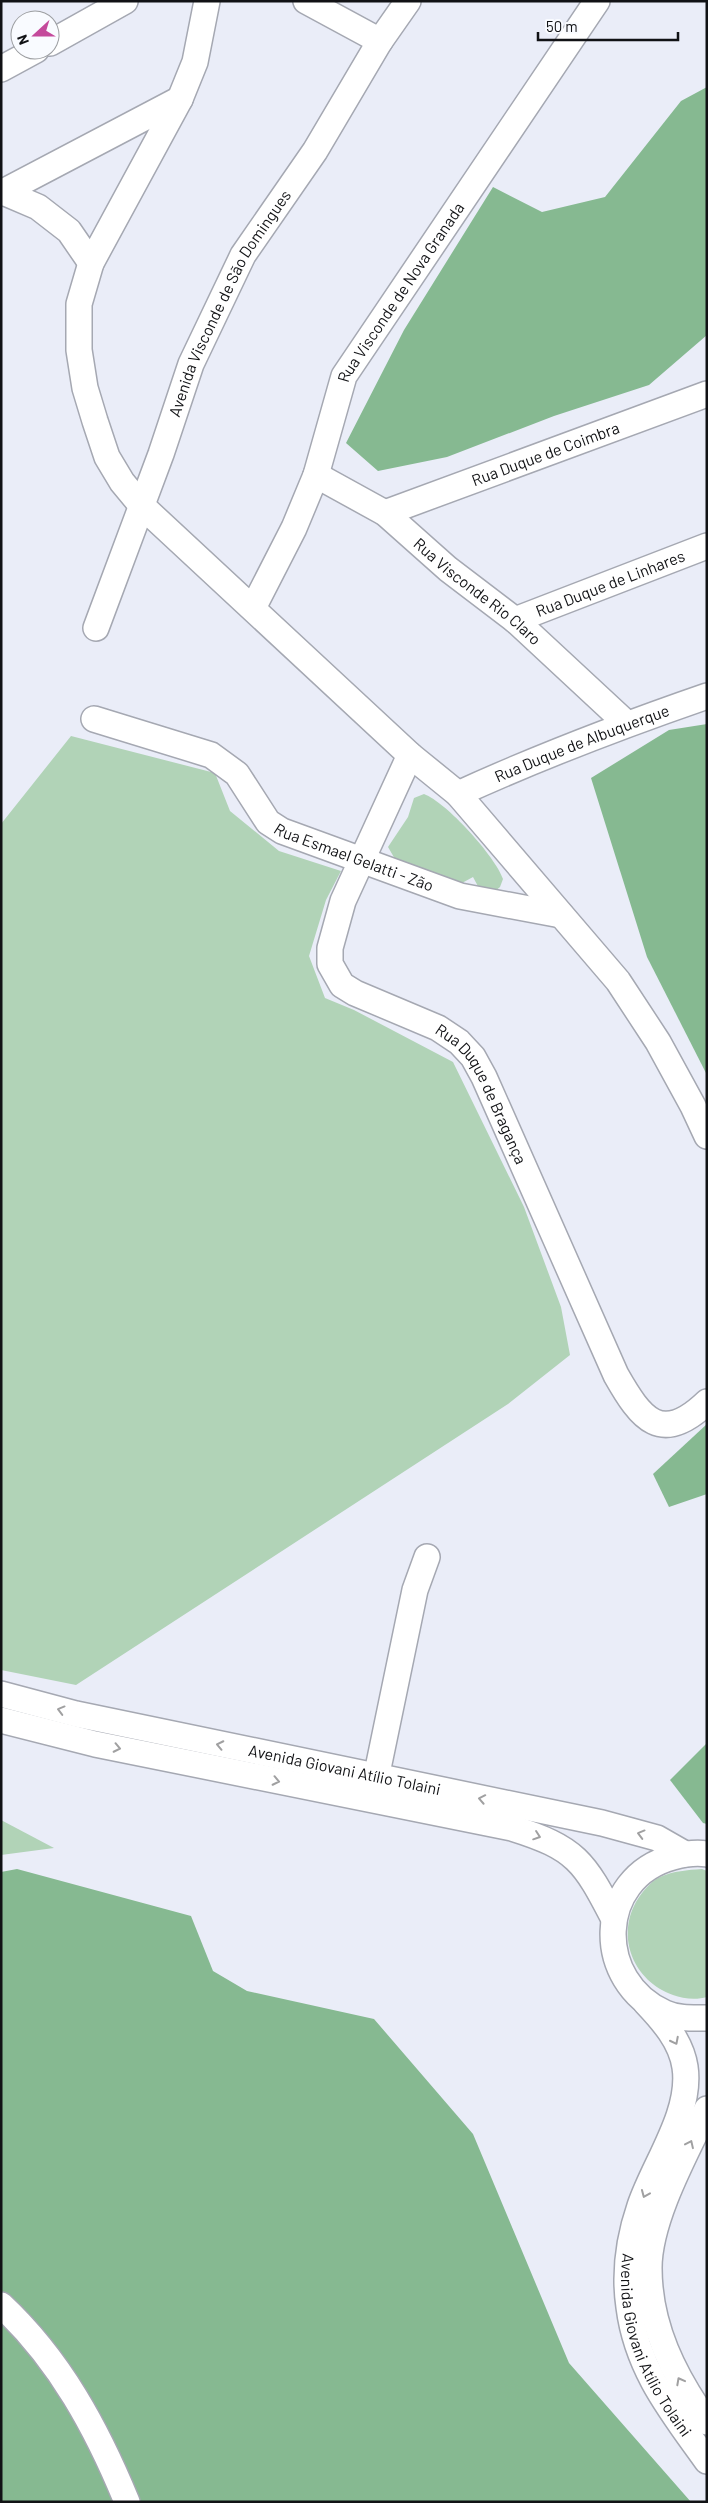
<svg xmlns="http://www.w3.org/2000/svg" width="708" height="2503" viewBox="0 0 708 2503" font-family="Barlow,sans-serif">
	<rect width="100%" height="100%" fill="#eaedf8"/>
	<!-- green -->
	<g fill="#b1d3b7">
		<path d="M71 736 215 773 230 811 279 851 341 871 326 900 309 956 325 998 354 1010 453 1062 524 1207 561 1307 570 1355 508 1404 76 1685 1 1670V824Z"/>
		<path d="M424 794C446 802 496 857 503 879L500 887 494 892 480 890 473 877 462 883 395 859 388 847 408 817 414 798Z"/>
		<path d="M1 1820 54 1848 1 1855Z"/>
		<path d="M702 1869 707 1871V1997C697 2000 683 1999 673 1995 634 1981 616 1938 636 1902 642 1892 650 1882 660 1877 674 1871 687 1870 702 1869Z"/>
	</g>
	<!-- forest -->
	<g fill="#86b991">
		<path d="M707 87V335L649 385 554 416 447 457 378 471 346 443 404 330 493 187 542 212 605 197 681 101Z"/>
		<path d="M707 724V1075L647 957 591 778 669 730Z"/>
		<path d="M707 1424V1494L669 1507 653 1474Z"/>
		<path d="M707 1743V1824L703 1823 670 1780Z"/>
		<path d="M17 1869 191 1916 213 1971 247 1991 374 2019 473 2134 569 2363 691 2502H1V1872Z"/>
	</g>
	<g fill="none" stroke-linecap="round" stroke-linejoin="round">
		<!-- minor casing -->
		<g stroke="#a5a8b2" stroke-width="28">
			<g id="minor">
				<path d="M207 1 195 62 180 99 91 263 79 304V350L85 388 95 421 107 457 122 482 141 505 410 755 458 794 618 981 658 1042 693 1106 707 1136"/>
				<path d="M306 1 380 41"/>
				<path d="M50 43 125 1"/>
				<path d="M1 69 36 50"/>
				<path d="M3 192 38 207 69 231 91 263"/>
				<path d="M1 193 180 99"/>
				<path id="s1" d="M316 475 385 513 448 569 515 620 627 724"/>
				<path id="s2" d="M385 513 707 394"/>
				<path id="s3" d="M253 608 294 528 316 475 344 376 597 1"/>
				<path id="s4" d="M515 620 707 546"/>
				<path id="s5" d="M96 628 161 454 191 364 243 255 315 151 380 41 408 1"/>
				<path id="s6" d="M94 719 211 755 237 774 268 822 282 831 460 896 561 915"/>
				<path id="s7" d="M410 755 343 901 330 948V964L342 985 355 993 438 1028 459 1042 473 1057 484 1077 616 1375C641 1419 661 1446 707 1402"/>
				<path id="s8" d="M458 794C539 757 623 725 707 696"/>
				<path id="s9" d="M1 1694 76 1714 602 1823 657 1838 685 1854"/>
				<path d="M1 1720 95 1744 512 1828C576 1848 584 1861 614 1919"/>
				<path d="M376 1778 415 1590 427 1557"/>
				<path d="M707 1854C695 1852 684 1854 673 1857 595 1878 594 1982 665 2013 678 2019 693 2018 707 2018"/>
				<path id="s10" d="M646 2003C663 2021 681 2041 685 2067 692 2113 654 2164 640 2206 629 2238 624 2273 629 2307 637 2370 672 2412 707 2461"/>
				<path d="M707 2109C686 2153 649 2219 649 2268 649 2326 674 2376 707 2422"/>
				<path d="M1 2305C60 2360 97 2429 127 2502"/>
			</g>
		</g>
		<!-- minor -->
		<use href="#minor" stroke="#fff" stroke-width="25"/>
	</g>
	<!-- one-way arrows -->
	<defs><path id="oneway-chevron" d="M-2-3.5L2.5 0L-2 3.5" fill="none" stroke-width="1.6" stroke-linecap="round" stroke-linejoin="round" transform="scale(1.25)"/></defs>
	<g stroke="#a0a0a1">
		<use href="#oneway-chevron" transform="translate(61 1710) rotate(-165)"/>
		<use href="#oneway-chevron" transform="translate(220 1745) rotate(-168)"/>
		<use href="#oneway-chevron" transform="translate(117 1748) rotate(12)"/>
		<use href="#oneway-chevron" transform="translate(276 1781) rotate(12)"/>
		<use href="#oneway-chevron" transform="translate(482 1799) rotate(-169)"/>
		<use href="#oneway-chevron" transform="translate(641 1834) rotate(-165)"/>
		<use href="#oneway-chevron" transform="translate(537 1836) rotate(19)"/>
		<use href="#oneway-chevron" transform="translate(675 2041) rotate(63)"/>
		<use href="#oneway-chevron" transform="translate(690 2144) rotate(-65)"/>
		<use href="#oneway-chevron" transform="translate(645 2194) rotate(113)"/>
		<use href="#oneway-chevron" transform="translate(680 2381) rotate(-118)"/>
	</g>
	<g text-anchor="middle" stroke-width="4" stroke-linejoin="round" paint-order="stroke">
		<!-- street labels -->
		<g font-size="16" fill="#111215" stroke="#f9fbff">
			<text dy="6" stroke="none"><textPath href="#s3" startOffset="351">Rua Visconde de Nova Granada</textPath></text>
			<text dy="6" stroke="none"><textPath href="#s5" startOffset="352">Avenida Visconde de São Domingues</textPath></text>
			<text dy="6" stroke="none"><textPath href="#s2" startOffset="171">Rua Duque de Coimbra</textPath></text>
			<text dy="6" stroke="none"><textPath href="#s4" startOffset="102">Rua Duque de Linhares</textPath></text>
			<text dy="6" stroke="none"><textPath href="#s1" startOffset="200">Rua Visconde Rio Claro</textPath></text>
			<text dy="6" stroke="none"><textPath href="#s8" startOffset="134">Rua Duque de Albuquerque</textPath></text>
			<text dy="6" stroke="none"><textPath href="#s6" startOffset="305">Rua Esmael Gelatti - Zão</textPath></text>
			<text dy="6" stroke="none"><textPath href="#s7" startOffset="436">Rua Duque de Bragança</textPath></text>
			<text dy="6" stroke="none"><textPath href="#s9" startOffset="352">Avenida Giovani Atílio Tolaini</textPath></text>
			<text dy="6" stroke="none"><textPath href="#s10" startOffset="371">Avenida Giovani Atílio Tolaini</textPath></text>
		</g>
	</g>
	<!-- border -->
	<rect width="708" height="2503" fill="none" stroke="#111215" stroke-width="5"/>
	<!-- north arrow -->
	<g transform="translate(35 35) rotate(249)"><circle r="24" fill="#f9fbff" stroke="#9c9ea1"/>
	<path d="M0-4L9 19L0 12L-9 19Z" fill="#c4499b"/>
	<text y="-8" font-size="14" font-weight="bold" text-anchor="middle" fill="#111215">N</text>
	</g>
	<!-- scale -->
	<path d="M538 32v8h140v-8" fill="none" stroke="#111215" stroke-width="2.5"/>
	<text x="546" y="32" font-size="15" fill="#111215" stroke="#f9fbff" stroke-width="4" paint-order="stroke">50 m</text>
</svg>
